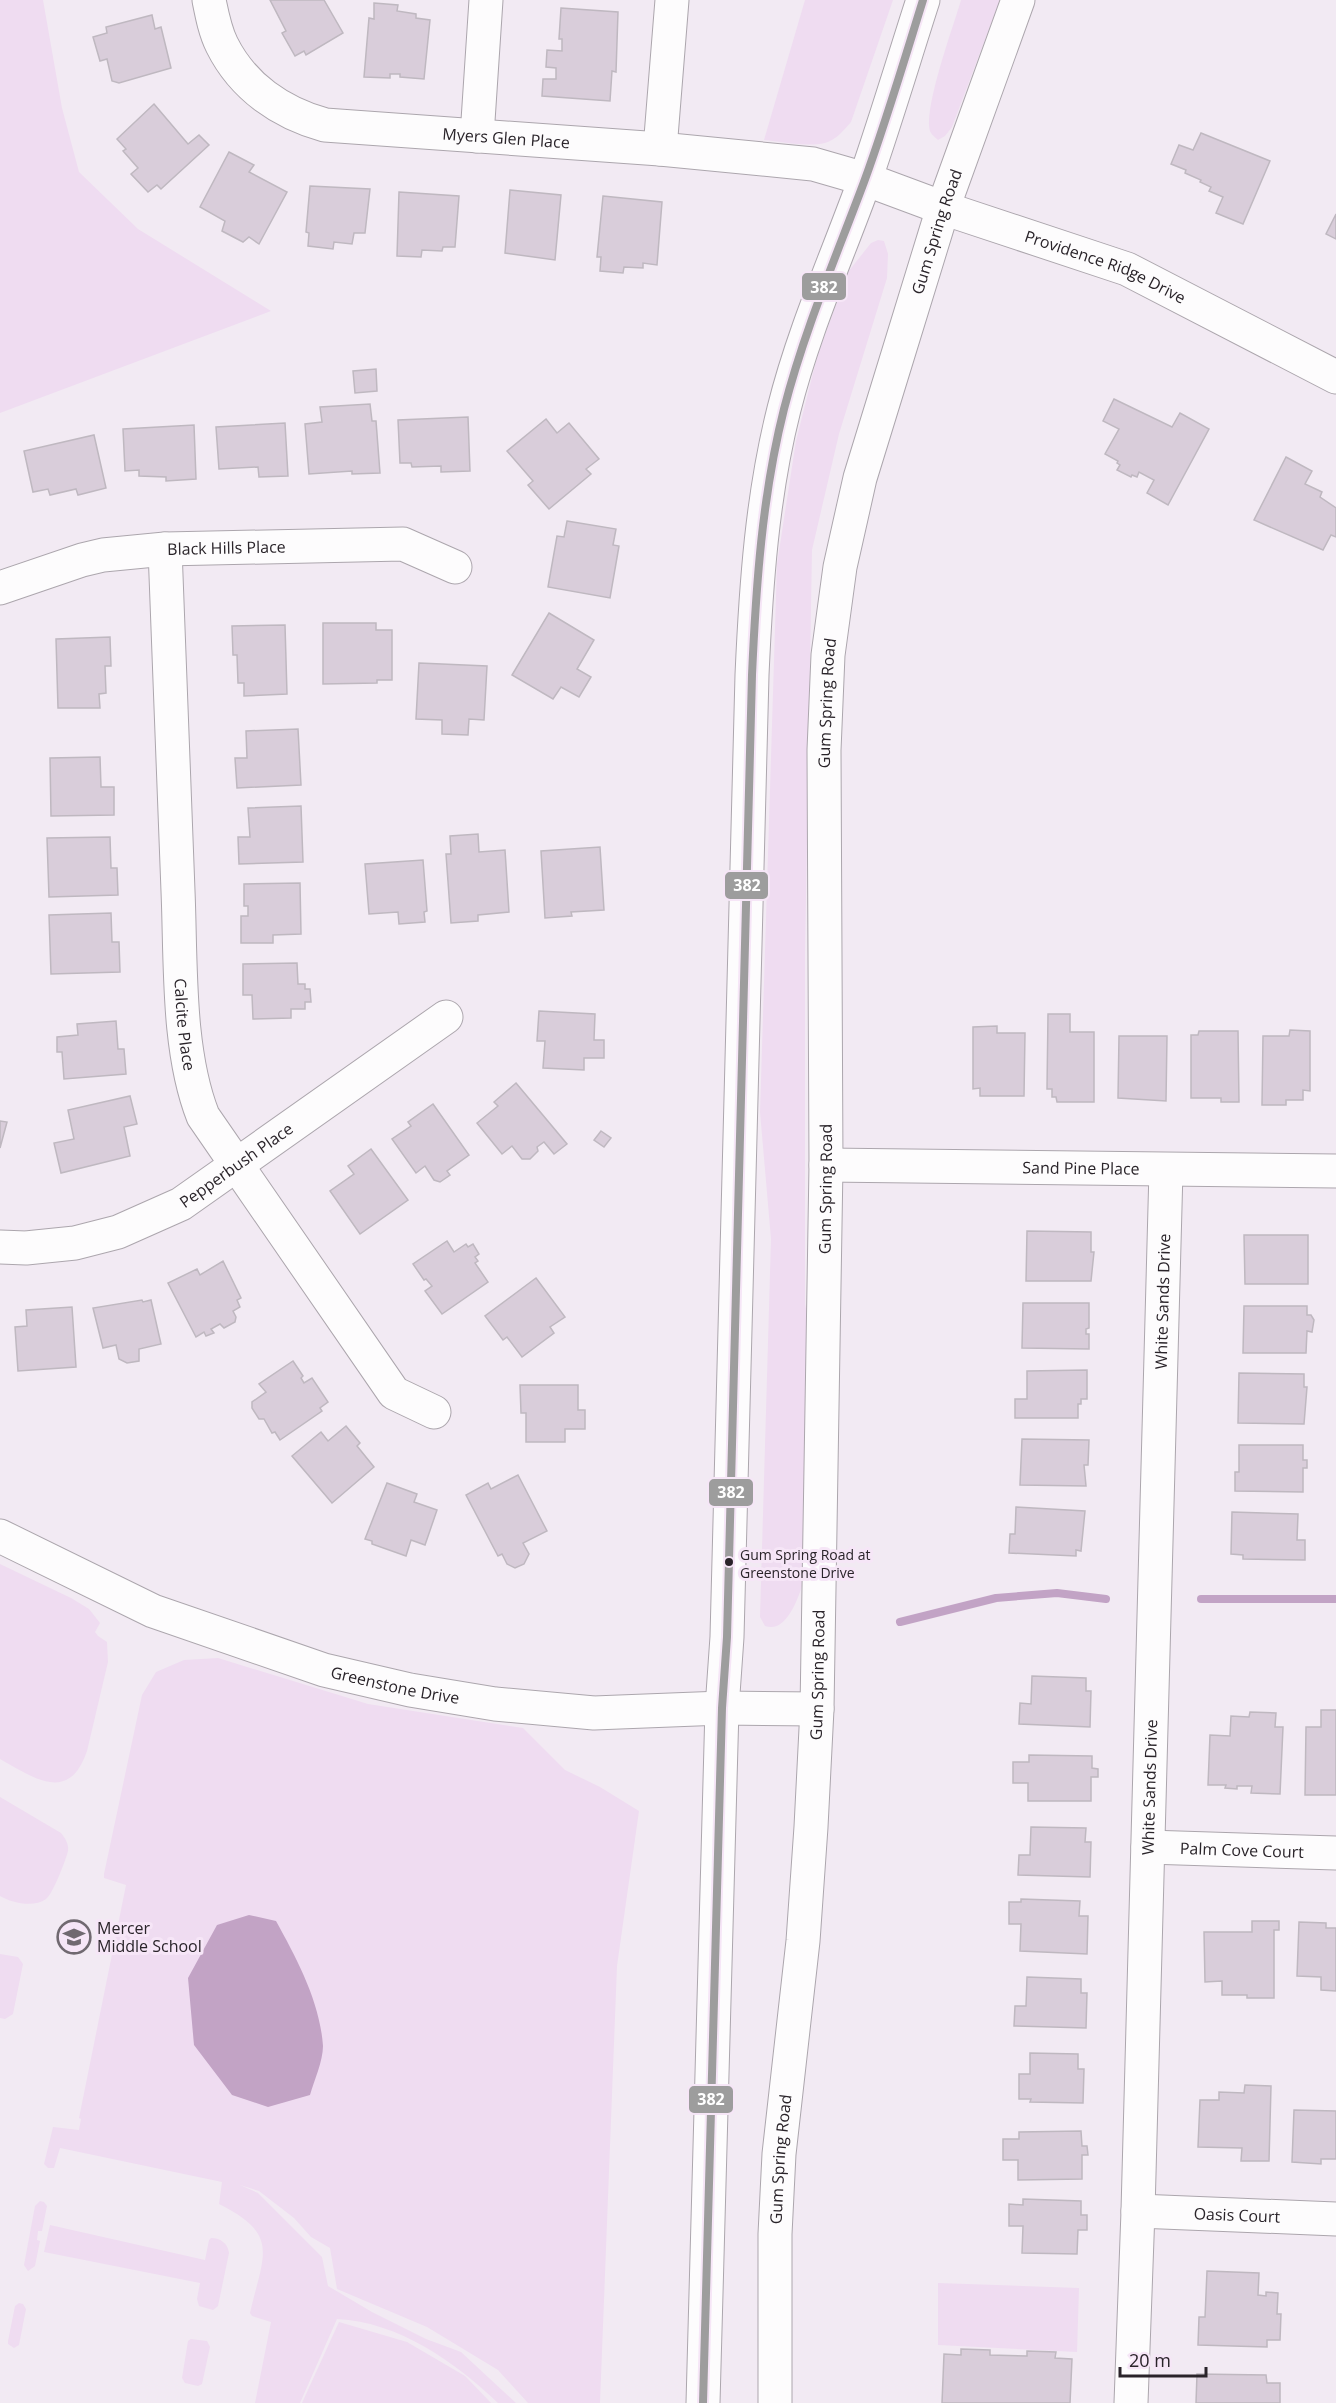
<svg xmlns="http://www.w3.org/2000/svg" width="1336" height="2403" viewBox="0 0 1336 2403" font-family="'Open Sans',sans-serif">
	<rect width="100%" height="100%" fill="#f2eaf3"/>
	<!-- green -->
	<g fill="#efdcf1">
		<path d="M0 0H43L62 108 79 172 138 229 271 311 0 413Z"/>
		<path d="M805 0H893L851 122C844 130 836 140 825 143 806 147 783 142 764 140Z"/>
		<path d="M961 0H1000L952 127 945 136 938 140C936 138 932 135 931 133 921 114 954 25 961 0Z"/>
		<path d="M878 240 884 241 888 254 887 278 839 434 812 550 805 955V1304L809 1323 804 1580C799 1596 787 1634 765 1626L760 1617 771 1239 760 1112 777 564 796 441 817 357 848 272 871 243Z"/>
		<path d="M0 1564 71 1598 89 1609 100 1623 95 1632 98 1636 107 1642 108 1662 87 1751C69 1804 34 1778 0 1759Z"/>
		<path d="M218 1658 368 1704 523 1728 565 1770 600 1787 639 1811 617 1966 600 2403H528L498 2370 427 2327 337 2289 330 2248 311 2237 294 2218 259 2191 240 2185 258 2193 322 2257 328 2286 372 2312 426 2339 461 2352 516 2403H498C455 2362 399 2322 337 2319L300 2403H255L271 2322 252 2316 250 2313C263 2255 281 2235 219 2204L222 2182 60 2148 54 2168H48L44 2164 53 2127 79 2130 81 2119 79 2118 126 1885 104 1878V1874L142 1695 156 1672 184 1660Z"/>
		<path d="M0 1797 61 1833C65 1838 69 1844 68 1851 66 1859 53 1894 46 1899 34 1908 12 1903 0 1896Z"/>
		<path d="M0 1954 18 1957 23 1964 13 2014 5 2019 0 2018Z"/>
		<path d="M40 2201 44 2202 47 2206 42 2231H38L37 2240 40 2241 35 2266 28 2271 24 2265 35 2206Z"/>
		<path d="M50 2225 205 2260 209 2240 211 2238C221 2238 228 2244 229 2253L218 2306 213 2310 199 2306 197 2299 200 2283 44 2252Z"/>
		<path d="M938 2283 1079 2288 1077 2352 938 2345Z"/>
		<path d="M19 2303 23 2304 26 2309 19 2345 14 2348 8 2344V2341L15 2306Z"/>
		<path d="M339 2322 407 2342 465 2376 491 2403H302Z"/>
		<path d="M191 2339 207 2341 210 2347 202 2384 198 2386 185 2383 182 2378 188 2341Z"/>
	</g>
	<!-- water -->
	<path fill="#c2a3c5" d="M249 1915 276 1921C297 1959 320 2002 323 2046 323 2061 314 2081 310 2095L268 2107 232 2095 194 2045 188 1978 217 1925Z"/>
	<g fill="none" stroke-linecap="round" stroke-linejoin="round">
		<!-- stream -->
		<g stroke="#c2a3c5" stroke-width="8">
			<path d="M1201 1599H1336"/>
			<path d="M900 1622 996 1598 1057 1593 1106 1599"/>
		</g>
	</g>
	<!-- building -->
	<g fill="#d9cdda" stroke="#bfb8c0" stroke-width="1.5">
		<path d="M270 0H324L343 33 306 55 304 51 295 56 282 33 286 31Z"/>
		<path d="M374 3 398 5 397 11 416 14V18L430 20 424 79 400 77V74H390V78L364 77 369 18 374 19Z"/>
		<path d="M561 8 618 12 616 72 612 71 610 101 542 96 543 79H556V68L546 67 547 50 562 51V39H559Z"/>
		<path d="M152 15 155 29 161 27 171 68 119 83 112 81 107 59 100 61 93 37 107 33 106 27Z"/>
		<path d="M154 104 188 144 199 135 209 145 161 189 157 185 148 192 131 174 138 168 123 151 126 149 117 139Z"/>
		<path d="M1201 133 1270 161 1243 224 1216 213 1223 197 1209 191 1211 187 1200 182 1201 180 1185 173 1186 170 1171 164 1179 145 1193 150Z"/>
		<path d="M229 152 254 165 249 172 287 192 259 244 249 237 243 242 222 231 225 221 200 207Z"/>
		<path d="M310 186 370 189 365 233H354L352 244 334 242 333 249 308 246 309 233 306 232Z"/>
		<path d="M510 190 561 195 555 260 505 253Z"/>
		<path d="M399 192 459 196 455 247H443L442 251 422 250 421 257 397 256Z"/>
		<path d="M603 196 662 202 657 265 643 263V268L624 267 623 273 600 271 601 257H597Z"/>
		<path d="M1336 214V239L1326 234Z"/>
		<path d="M376 369 377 391 355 393 353 371Z"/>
		<path d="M1114 399 1172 427 1180 413 1209 429 1168 505 1147 493 1154 480 1139 472 1137 477 1132 475 1131 477 1117 470 1120 465 1117 463 1118 461 1105 454 1119 429 1103 421Z"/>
		<path d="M370 404 372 421H376L380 473 352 474V471L309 474 305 424 322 422 320 407Z"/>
		<path d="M468 417 470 471 441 472V466L412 467 411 463H400L398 420Z"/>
		<path d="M546 419 557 433 569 423 599 459 586 469 591 474 549 509 528 485 533 481 507 451Z"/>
		<path d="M285 423 288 476 259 477 258 467 219 469 216 427Z"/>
		<path d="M194 425 196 479 166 481V477L139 476V470L125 471 123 429Z"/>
		<path d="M94 435 106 488 78 495 76 489 50 495 48 489 33 492 24 451Z"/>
		<path d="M1286 457 1312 471 1305 484 1322 492 1320 497 1336 508V537L1331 535 1323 550 1254 520Z"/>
		<path d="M567 521 616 529 613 545 619 546 610 598 548 587 557 536 564 537Z"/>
		<path d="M549 613 594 640 577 669 591 677 579 697 561 687 553 699 512 675Z"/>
		<path d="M323 623H376V630H392V680H377V683L323 684Z"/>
		<path d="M285 625 287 694 244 696V683H238L237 655H233L232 626Z"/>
		<path d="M110 637 111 666H105L106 693 99 694 100 708H58L56 639Z"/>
		<path d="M419 663 487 666 484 720 469 719 468 735 442 734V720L416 719Z"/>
		<path d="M298 729 301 785 237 788 235 758H247L246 731Z"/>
		<path d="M100 757 101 787H114V815L51 816 50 758Z"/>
		<path d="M301 806 303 862 239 864 238 837H250L248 808Z"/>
		<path d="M478 834 479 852 505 850 509 912 478 915V921L451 923 446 854H451L450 836Z"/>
		<path d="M110 837 111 868H117L118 895 49 897 47 838Z"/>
		<path d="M600 847 604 910 571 912 572 916 545 918 541 851Z"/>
		<path d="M423 860 427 911 424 912 425 922 399 924 398 912 369 914 365 864Z"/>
		<path d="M300 883 301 934 273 935V943H241V916H248V906H244V884Z"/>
		<path d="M111 913 112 942H119L120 972 51 974 49 915Z"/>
		<path d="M297 963 298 984H305V989H310L311 1002H305V1009H291V1018L253 1019 252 995H243V964Z"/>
		<path d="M539 1011 595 1014 594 1040H604V1058H584V1070L543 1068 545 1041H537Z"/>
		<path d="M1048 1014H1070V1032H1094V1102H1057L1056 1097H1052V1089H1047Z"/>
		<path d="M116 1021 118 1049H124L126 1074 64 1079 62 1052H57V1037L78 1035 77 1024Z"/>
		<path d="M997 1026V1033H1025L1024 1096H980V1088L973 1089V1027Z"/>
		<path d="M1290 1030 1310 1031V1091L1303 1090V1100H1286V1105H1262L1263 1036H1289Z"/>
		<path d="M1199 1031H1238L1239 1102H1221V1098H1191V1035H1198Z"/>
		<path d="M1119 1036H1167L1166 1101 1118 1098Z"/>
		<path d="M516 1083 567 1144 554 1154 544 1142 537 1147 538 1151 530 1159H522L512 1146 502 1154 477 1123 498 1106 494 1102Z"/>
		<path d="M130 1096 137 1124 124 1127 130 1156 61 1173 54 1143 74 1139 68 1110Z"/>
		<path d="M433 1104 469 1155 447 1171 450 1175 440 1182 434 1180 425 1166 416 1173 392 1139 411 1126 408 1122Z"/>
		<path d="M0 1121 7 1122 0 1148Z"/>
		<path d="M601 1131 611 1138 604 1147 594 1140Z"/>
		<path d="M371 1149 408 1200 360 1234 330 1191 354 1174 348 1166Z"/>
		<path d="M1027 1231 1091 1232V1252H1094L1091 1281H1026Z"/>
		<path d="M1244 1235H1308V1284H1245Z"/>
		<path d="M447 1241 454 1252 466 1244 468 1247 473 1244 479 1254 475 1257 478 1261 475 1263 488 1282 442 1314 425 1291 432 1286 426 1279 424 1280 413 1264Z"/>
		<path d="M223 1261 241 1298 237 1300 240 1307 233 1311 236 1317 235 1322 224 1328 220 1324 211 1329 214 1333 206 1336 204 1332 196 1337 168 1283 197 1269 200 1275Z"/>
		<path d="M536 1278 565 1317 550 1327 554 1333 522 1357 507 1337 503 1340 485 1316Z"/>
		<path d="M142 1300 143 1302 151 1300 161 1344 139 1349V1361L127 1363 119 1359 116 1345 103 1348 93 1308Z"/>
		<path d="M1023 1303H1089V1328L1086 1329V1334H1089V1349L1022 1348Z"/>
		<path d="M1244 1306H1307V1315H1311L1314 1320 1312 1332 1307 1331 1306 1353H1243Z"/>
		<path d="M72 1307 76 1367 18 1371 15 1327 27 1326 26 1310Z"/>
		<path d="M293 1361 303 1376 301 1378 304 1383 312 1378 328 1402 320 1408 322 1411 280 1440 275 1432 272 1433 264 1419H259L252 1408V1402L266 1392 259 1384Z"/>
		<path d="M1087 1370V1399H1081V1404H1078V1418H1015V1399H1027V1371Z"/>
		<path d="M1239 1373 1304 1374V1387H1307L1304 1424 1238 1423Z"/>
		<path d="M520 1385H578V1410H585V1429H565V1442H526V1413H521Z"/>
		<path d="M346 1426 360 1443 357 1446 374 1467 332 1503 292 1456 321 1432 328 1441Z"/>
		<path d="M1022 1439 1089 1440 1088 1465H1084L1086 1486 1020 1485Z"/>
		<path d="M1239 1445H1303V1460H1307V1468H1303V1492L1235 1491V1472H1239Z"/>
		<path d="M518 1475 547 1531 523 1543 529 1554 524 1564 515 1568 507 1564 502 1554 498 1556 466 1495 488 1483 491 1489Z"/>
		<path d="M387 1483 417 1494 414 1502 437 1510 425 1545 411 1540 406 1556 372 1544V1541L365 1539Z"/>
		<path d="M1016 1507 1085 1511 1081 1551 1076 1550V1556L1009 1553 1010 1534H1015Z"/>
		<path d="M1232 1512 1298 1514 1297 1540H1305V1560L1243 1559V1555L1231 1554Z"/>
		<path d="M1032 1676 1086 1678V1691H1091L1090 1727 1019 1724 1020 1703 1031 1704Z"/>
		<path d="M1321 1710H1336V1795H1305L1306 1727H1321Z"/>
		<path d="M1250 1712 1276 1713 1275 1727H1283L1280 1794 1251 1793 1252 1786H1237V1789L1225 1788 1226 1785H1208L1210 1735 1230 1736 1231 1716 1249 1717Z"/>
		<path d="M1029 1755 1092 1756V1768L1098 1769V1777H1091V1801H1028V1783H1013V1762H1029Z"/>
		<path d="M1031 1827 1086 1828 1085 1842H1091L1090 1877 1018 1875 1019 1855H1030Z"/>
		<path d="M1021 1899 1080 1901 1079 1916H1088L1087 1954 1020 1951 1021 1924H1009V1902H1021Z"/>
		<path d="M1252 1921H1279V1930H1274V1998H1247V1995H1222V1981L1205 1982 1204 1932H1252Z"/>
		<path d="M1299 1922 1326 1923V1928H1336V1991L1321 1990V1977L1297 1976Z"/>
		<path d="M1027 1977 1081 1979V1993H1087L1086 2028 1014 2026 1015 2006H1026Z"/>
		<path d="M1030 2053 1078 2054V2069H1084L1083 2103 1030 2102 1031 2099H1019V2074H1030Z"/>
		<path d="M1245 2085 1271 2086 1269 2161H1241L1242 2148 1198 2147 1200 2100H1219V2092L1244 2093Z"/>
		<path d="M1294 2110 1336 2111V2159H1321V2164L1292 2162Z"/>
		<path d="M1081 2131 1082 2146H1087L1088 2155H1082V2179L1018 2180V2160H1003V2139H1019V2132Z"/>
		<path d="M1023 2199 1081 2201V2215H1087V2230H1078L1077 2254 1022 2253 1023 2226H1009V2204L1023 2205Z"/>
		<path d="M1207 2271 1259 2273 1258 2295 1266 2296V2292L1278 2293 1277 2314H1281L1280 2340H1267V2347L1198 2345 1199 2317H1205Z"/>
		<path d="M961 2349 990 2350V2355L1027 2356V2351L1056 2352 1055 2358 1072 2359 1070 2403H942L944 2354 961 2355Z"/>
		<path d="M1197 2374 1266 2375 1267 2383H1280V2403H1196Z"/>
	</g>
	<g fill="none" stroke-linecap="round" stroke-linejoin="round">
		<!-- minor casing -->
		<g stroke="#aca6ad" stroke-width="35">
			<g id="minor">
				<path id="s1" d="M209 0C212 15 215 31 222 45 243 87 281 113 325 125L660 149 813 164 865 179 943 208 1127 269 1336 377"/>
				<path d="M477 136 486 0"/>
				<path d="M660 149 672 0"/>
				<path id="s2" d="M165 549C170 663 174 777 178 891 181 961 177 1050 203 1116L394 1393 434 1412"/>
				<path id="s3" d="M0 588 82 560 103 555 165 549 403 544 455 567"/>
				<path id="s4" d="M826 1165 1336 1171"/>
				<path id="s5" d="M0 1247 26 1248 75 1243 118 1232 181 1204 446 1017"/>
				<path id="s6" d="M0 1536 153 1611 324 1670 410 1690 495 1704 594 1713 722 1708 817 1709"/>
				<path id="s7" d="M1148 1847 1336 1853"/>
				<path id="s8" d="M1138 2211 1336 2219"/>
				<path id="s9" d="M1131 2403 1138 2211 1166 1170"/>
			</g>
		</g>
		<!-- major casing -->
		<g stroke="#aca6ad" stroke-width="35">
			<g id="major">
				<path d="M703 2403 722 1708 727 1637 752 675C756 585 762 496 784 409 804 329 838 255 866 177 886 119 904 59 923 0"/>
				<path id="s10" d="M775 2403V2234L779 2154 803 1941 811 1827 817 1709 826 1165 824 750 828 655 840 567 860 478 943 208 1018 0"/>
			</g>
		</g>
		<!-- minor -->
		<use href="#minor" stroke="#fdfcfd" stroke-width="33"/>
		<!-- major -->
		<use href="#major" stroke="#fdfcfd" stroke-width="33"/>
		<!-- bus-1 casing -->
		<g stroke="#f6e6f7" stroke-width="12">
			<path id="bus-1" d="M703 2403 722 1708 727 1637 752 675C756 586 762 496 784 409 804 331 836 257 864 182 886 122 904 61 923 0"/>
		</g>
		<!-- bus-1 -->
		<use href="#bus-1" stroke="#9d9d9d" stroke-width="8"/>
	</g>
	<!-- icons -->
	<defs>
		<g id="school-ring" transform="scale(1.725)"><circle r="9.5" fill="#f6e6f7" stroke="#706970" stroke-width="1.5"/><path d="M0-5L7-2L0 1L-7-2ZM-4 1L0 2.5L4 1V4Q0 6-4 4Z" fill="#706970"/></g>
	</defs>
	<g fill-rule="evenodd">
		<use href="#school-ring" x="74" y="1937"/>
	</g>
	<!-- markers -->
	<circle fill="#2a242a" stroke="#f6e6f7" stroke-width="2" cx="729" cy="1562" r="5"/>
	<g text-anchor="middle" stroke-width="6" stroke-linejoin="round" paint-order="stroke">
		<!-- bus labels -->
		<g font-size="14" fill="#2a242a" stroke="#f6e6f7" text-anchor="start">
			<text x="740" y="1560">Gum Spring Road at<tspan x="740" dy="18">Greenstone Drive</tspan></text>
		</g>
		<!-- street labels -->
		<g font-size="16" fill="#2a242a" stroke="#f6e6f7">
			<text dy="6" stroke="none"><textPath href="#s1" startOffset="363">Myers Glen Place</textPath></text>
			<text dy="6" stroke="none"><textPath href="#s10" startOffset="2188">Gum Spring Road</textPath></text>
			<text dy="6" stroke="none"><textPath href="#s1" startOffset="981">Providence Ridge Drive</textPath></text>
			<text dy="6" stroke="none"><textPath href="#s3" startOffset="232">Black Hills Place</textPath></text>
			<text dy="6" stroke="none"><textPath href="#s10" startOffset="1702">Gum Spring Road</textPath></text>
			<text dy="6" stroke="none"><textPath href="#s2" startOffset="476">Calcite Place</textPath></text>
			<text dy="6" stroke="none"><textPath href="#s5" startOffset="256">Pepperbush Place</textPath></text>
			<text dy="6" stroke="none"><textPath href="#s4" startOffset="255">Sand Pine Place</textPath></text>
			<text dy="6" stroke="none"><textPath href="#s10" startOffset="1216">Gum Spring Road</textPath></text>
			<text dy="6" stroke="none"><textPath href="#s9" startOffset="1102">White Sands Drive</textPath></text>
			<text dy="6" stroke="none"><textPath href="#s10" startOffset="730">Gum Spring Road</textPath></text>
			<text dy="6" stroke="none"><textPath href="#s6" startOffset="424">Greenstone Drive</textPath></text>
			<text dy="6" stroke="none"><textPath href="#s9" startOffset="616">White Sands Drive</textPath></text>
			<text dy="6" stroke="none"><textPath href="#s7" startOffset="94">Palm Cove Court</textPath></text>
			<text dy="6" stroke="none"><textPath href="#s10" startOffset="244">Gum Spring Road</textPath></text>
			<text dy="6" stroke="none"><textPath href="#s8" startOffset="99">Oasis Court</textPath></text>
		</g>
		<!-- poi labels -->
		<g font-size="16" fill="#2a242a" stroke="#f6e6f7" text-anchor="start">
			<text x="97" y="1934">Mercer<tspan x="97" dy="18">Middle School</tspan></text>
		</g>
	</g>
	<g stroke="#f6e6f7" stroke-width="2">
		<rect x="801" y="272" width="46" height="29" rx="6" fill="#9d9d9d"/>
		<rect x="724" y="871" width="45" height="29" rx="6" fill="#9d9d9d"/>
		<rect x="708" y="1478" width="46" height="29" rx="6" fill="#9d9d9d"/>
		<rect x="688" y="2085" width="46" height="29" rx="6" fill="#9d9d9d"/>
	</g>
	<g font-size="16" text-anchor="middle" font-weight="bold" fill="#fff">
		<text x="824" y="293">382</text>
		<text x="747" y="891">382</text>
		<text x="731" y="1498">382</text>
		<text x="711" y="2105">382</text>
	</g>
	<!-- scale -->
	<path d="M1120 2367v9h86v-9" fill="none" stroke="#2a242a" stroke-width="3"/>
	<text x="1129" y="2367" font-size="18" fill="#2a242a" stroke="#f6e6f7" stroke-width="4.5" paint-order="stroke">20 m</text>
</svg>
